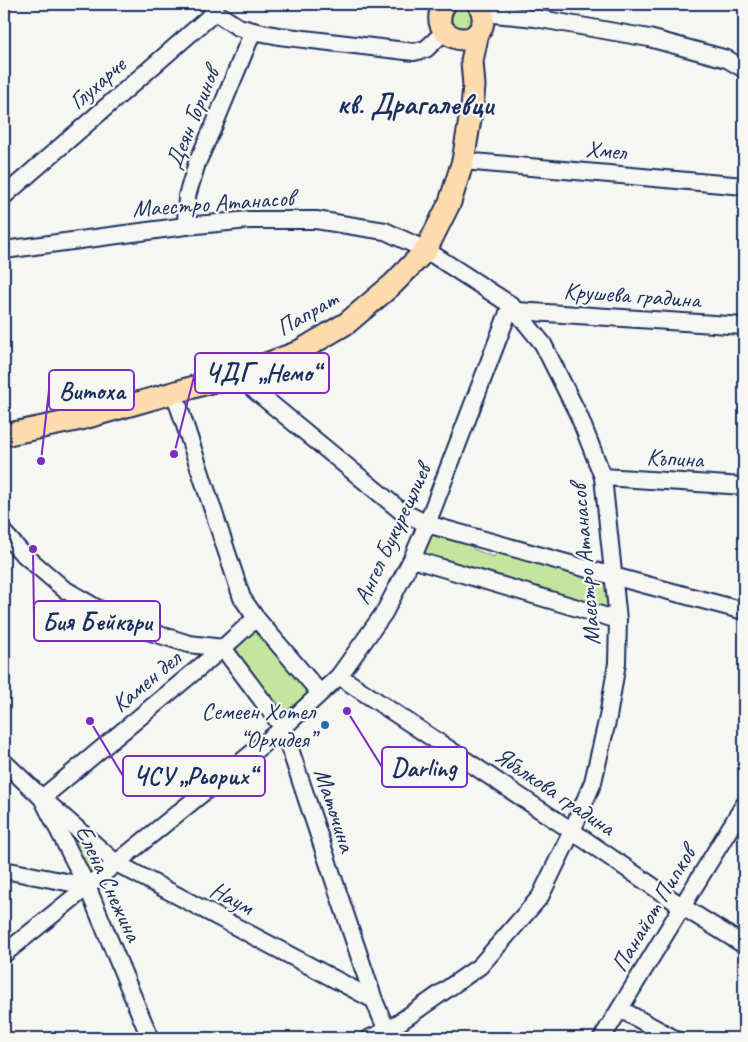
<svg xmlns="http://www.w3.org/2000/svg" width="748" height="1042" viewBox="0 0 748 1042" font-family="Caveat,sans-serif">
	<defs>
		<pattern id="grass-tufts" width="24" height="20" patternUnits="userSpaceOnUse" patternTransform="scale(1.25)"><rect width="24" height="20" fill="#c3e59e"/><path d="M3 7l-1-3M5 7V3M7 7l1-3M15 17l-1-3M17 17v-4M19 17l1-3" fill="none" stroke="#a7c58a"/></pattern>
	</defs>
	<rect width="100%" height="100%" fill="#f6f6f2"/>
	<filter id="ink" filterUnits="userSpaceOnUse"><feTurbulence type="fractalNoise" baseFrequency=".02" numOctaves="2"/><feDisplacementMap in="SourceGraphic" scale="10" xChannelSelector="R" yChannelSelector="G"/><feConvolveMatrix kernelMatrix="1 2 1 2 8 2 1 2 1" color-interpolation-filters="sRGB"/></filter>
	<g filter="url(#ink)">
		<!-- grass -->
		<g fill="url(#grass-tufts)" stroke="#6f8a7e">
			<path d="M453 4H471L478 22 456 33 446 11Z"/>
			<path d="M62 826 106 864 90 877Z"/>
		</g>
		<!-- green -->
		<g fill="#c3e59e" stroke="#6f8a7e">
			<path d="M428 531 473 546V549L494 557 497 550 604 581 605 584 610 615 416 558Z"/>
			<path d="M260 627 314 688 286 712 232 651Z"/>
		</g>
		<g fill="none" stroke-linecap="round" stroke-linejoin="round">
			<!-- minor casing -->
			<g stroke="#1b2f5e" stroke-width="20">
				<g id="minor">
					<path d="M215 12 238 27 253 31 279 36 414 52 426 49 445 31"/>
					<path d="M483 13 535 18 649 38 727 59 744 69"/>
					<path d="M463 161 744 186"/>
					<path d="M4 196 215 12 211 4"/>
					<path d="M186 226 187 196 197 163 215 123 253 31"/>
					<path d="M4 250 186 226 249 220H316L385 231 426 250 511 305 543 344 579 416 603 477 618 620 617 663 608 717 593 782 572 831 540 897 480 966 387 1031 370 1038"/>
					<path d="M517 311 744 326"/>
					<path d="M236 375 401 511 427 524 613 576 744 611"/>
					<path d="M174 392 242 598 256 618 320 693"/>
					<path d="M603 477 744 486"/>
					<path d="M4 533 21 552 64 589 122 623 189 644 223 648 283 728 374 1000"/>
					<path d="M412 559 618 620"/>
					<path d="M256 618 223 648 42 798 116 863 374 1000 387 1031 395 1038"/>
					<path d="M339 676 572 831 683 907 744 945"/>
					<path d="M4 762 42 798 87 886 150 1038"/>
					<path d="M4 870 87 886"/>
					<path d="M4 954 283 728 339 676 384 613 412 559 427 524 511 305"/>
					<path d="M620 1009 673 1038"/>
					<path d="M602 1038 744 805"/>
				</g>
			</g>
			<!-- major casing -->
			<g stroke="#1b2f5e" stroke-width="25">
				<g id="major">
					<path d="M445 4C423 35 477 55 483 22 484 15 482 9 478 4"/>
					<path d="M4 435 81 419 236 375 296 353 347 323 393 284 426 250 450 202 463 161 472 107 474 86 472 61 478 32"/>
				</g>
			</g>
			<!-- minor -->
			<use href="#minor" stroke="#f6f6f2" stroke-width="16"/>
			<!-- major -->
			<use href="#major" stroke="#fddbac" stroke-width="21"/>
		</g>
	</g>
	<!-- markers -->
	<circle fill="#1f6fb2" stroke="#f6f6f2" stroke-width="2" cx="325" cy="725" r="5"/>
	<g text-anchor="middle" stroke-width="4.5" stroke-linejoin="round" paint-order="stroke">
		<!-- street labels -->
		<g font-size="24" fill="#1b2f5e" stroke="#f6f6f2">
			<text transform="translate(97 83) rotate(-41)" y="8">Глухарче</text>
			<text transform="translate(192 118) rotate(-68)" y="8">Деян Горинов</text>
			<text transform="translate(606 150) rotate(5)" y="8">Хмел</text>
			<text transform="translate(213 203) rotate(-4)" y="8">Маестро Атанасов</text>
			<text transform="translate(632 295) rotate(4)" y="8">Крушева градина</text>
			<text transform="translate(307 313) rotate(-30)" y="8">Папрат</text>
			<text transform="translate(675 458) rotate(3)" y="8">Къпина</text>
			<text transform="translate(392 534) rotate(-65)" y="8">Ангел Букурещлиев</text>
			<text transform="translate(585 565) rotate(-95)" y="8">Маестро Атанасов</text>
			<text transform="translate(146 681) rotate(-40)" y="8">Камен дел</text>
			<text transform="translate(555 791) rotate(34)" y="8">Ябълкова градина</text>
			<text transform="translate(335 810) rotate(72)" y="8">Маточина</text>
			<text transform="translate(109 883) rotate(65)" y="8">Елена Снежина</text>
			<text transform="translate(232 898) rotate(28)" y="8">Наум</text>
			<text transform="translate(653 909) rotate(-59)" y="8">Панайот Пипков</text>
		</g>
		<!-- poi labels -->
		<g font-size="24" fill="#1b2f5e" stroke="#f6f6f2" text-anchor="end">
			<text x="315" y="719">Семеен Хотел<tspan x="315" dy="28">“Орхидея”</tspan></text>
		</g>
		<!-- district labels -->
		<g font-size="29" font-weight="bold" fill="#1b2f5e" stroke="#f6f6f2">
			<text x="415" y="114">кв. Драгалевци</text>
		</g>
	</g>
	<!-- callouts -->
	<path fill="none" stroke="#7b2cbf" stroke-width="2" d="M174 454L195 373M41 461L49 390M33 549L34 621M347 711L382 767M90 721L123 776"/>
	<g fill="#7b2cbf" stroke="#f6f6f2" stroke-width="2">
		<circle cx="174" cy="454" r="5"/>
		<circle cx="41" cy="461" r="5"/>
		<circle cx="33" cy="549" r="5"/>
		<circle cx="347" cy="711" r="5"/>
		<circle cx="90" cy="721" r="5"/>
	</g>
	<g fill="#f6f6f2" stroke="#7b2cbf" stroke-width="2">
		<rect x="195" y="353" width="134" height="40" rx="5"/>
		<rect x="49" y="370" width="85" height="40" rx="5"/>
		<rect x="34" y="601" width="126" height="40" rx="5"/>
		<rect x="382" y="747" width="85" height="40" rx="5"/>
		<rect x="123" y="756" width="142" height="40" rx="5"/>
	</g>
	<g font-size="25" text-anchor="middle" font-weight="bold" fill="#1b2f5e">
		<text x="262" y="381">ЧДГ „Немо“</text>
		<text x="92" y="399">Витоха</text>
		<text x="97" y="630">Бия Бейкъри</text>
		<text x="424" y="776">Darling</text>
		<text x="194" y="784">ЧСУ „Рьорих“</text>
	</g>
	<!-- margin -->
	<rect width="748" height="1042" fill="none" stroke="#f6f6f2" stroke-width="20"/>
	<rect x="10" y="10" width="728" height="1022" fill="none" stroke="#1b2f5e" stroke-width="2" filter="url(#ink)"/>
</svg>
